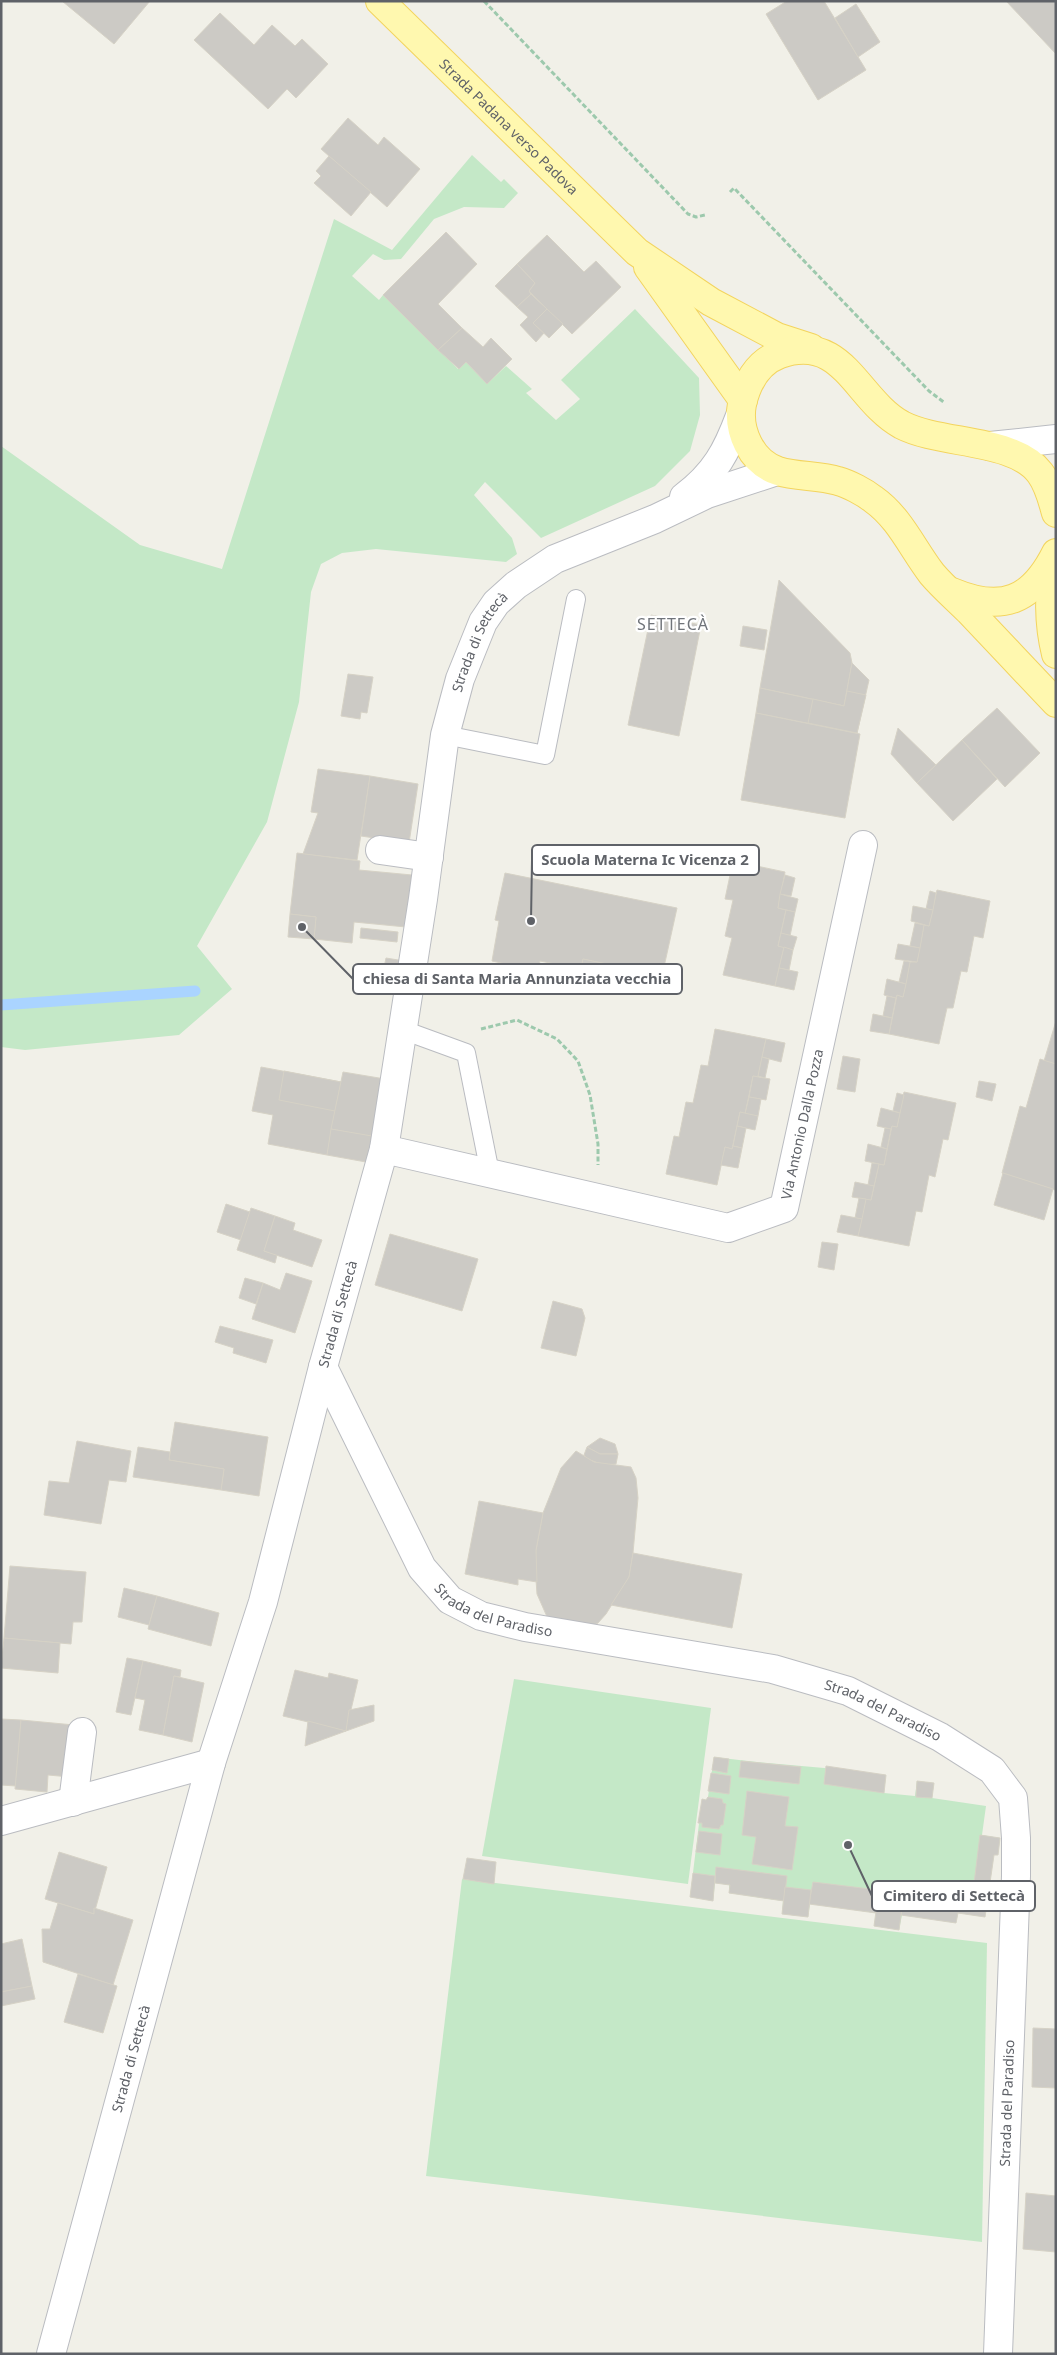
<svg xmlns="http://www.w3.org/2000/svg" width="1057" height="2355" viewBox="0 0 1057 2355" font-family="'Noto Sans',sans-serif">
	<rect width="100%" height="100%" fill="#f1f0e8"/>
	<!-- green -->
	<g fill="#c4e8c7">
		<path d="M472 155 501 182 504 179 518 193 504 208 464 207 434 219 401 259 384 260 373 254 352 276 379 300 383 295 458 369 466 362 487 384 506 366 532 389 526 393 556 420 580 399 561 380 635 309 699 378 700 415 690 451 655 486 541 538 485 482 474 495 512 538 517 554 506 562 376 549 342 553 321 564 311 592 299 702 267 822 197 946 232 989 179 1035 25 1050 1 1047V446L140 545 222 569 334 219 392 250Z"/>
		<path d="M514 1679 711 1708 688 1884 482 1856Z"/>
		<path d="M714 1757C772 1765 829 1767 886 1775L884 1793 915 1796 917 1781 934 1783 932 1798 986 1806 982 1835 1000 1838 998 1855H994L985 1917 958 1913 956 1923 902 1915 899 1930 874 1926 876 1913 810 1904 808 1917 782 1914 783 1901 729 1893V1885L715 1883 713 1901 690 1897 702 1799 706 1800 708 1797Z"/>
		<path d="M462 1879 987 1943 982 2242 426 2176Z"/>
	</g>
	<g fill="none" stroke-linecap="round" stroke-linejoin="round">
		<!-- stream -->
		<path stroke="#aad4ff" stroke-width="11" d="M1 1005 195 991"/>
	</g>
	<!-- building -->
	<g fill="#cccac5" stroke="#d6d2c6">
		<path d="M62 1H150L114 44Z"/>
		<path d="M787 1H824L866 70 818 100 766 14Z"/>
		<path d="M1006 1H1056V54Z"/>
		<path d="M856 4 880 42 858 57 835 18Z"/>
		<path d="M220 13 254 45 272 25 295 46 302 39 328 64 296 98 287 89 268 109 194 40Z"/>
		<path d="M348 118 378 145 384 137 420 169 387 207 321 149Z"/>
		<path d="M329 156 371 192 351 216 314 183 321 176 316 171Z"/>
		<path d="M446 232 477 264 438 304 462 328 438 350 383 295Z"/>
		<path d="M547 235 584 272 596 261 621 287 572 334 529 291 535 283 517 264Z"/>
		<path d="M517 264 535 283 529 291 531 294 517 307 495 286Z"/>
		<path d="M531 294 547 309 533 323 544 333 536 342 520 325 528 317 517 307Z"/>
		<path d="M547 309 563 324 549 338 533 323Z"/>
		<path d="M462 328 483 347 491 338 512 359 487 384 466 362 459 369 438 350Z"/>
		<path d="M779 580 850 653 852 663 844 706 760 688Z"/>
		<path d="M651 615 701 625 679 736 628 725Z"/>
		<path d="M743 626 767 630 764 650 740 646Z"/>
		<path d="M852 663 869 680 857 733 756 713 760 688 844 706Z"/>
		<path d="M348 674 373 677 367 713 361 712 360 719 341 716Z"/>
		<path d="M847 691 866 695 857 733 808 723 813 699 844 706Z"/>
		<path d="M997 708 1040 753 1005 787 962 740Z"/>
		<path d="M756 713 860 734 845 818 741 800Z"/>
		<path d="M898 728 936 765 917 783 891 754Z"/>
		<path d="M962 740 997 779 953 821 917 783Z"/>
		<path d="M318 769 370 776 357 860 303 854 318 813 311 812Z"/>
		<path d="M370 776 418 784 409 843 361 836Z"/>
		<path d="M297 853 360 861 359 870 412 875 406 927 354 922 352 943 314 939 316 917 290 914Z"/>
		<path d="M733 861 785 872 778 908 786 910 778 946 784 947 775 986 723 975 732 938 725 936 733 900 725 899Z"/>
		<path d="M505 873 677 908 660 985 614 976 616 966 583 959 581 969 540 961 538 971 492 961 499 921 495 920Z"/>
		<path d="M785 875 795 878 791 896 780 894Z"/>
		<path d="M937 890 990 901 983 938 974 936 967 972 961 971 953 1008H947L939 1044 889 1034 897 995 903 997 910 962H917L924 925 929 926Z"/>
		<path d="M930 891 936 893 933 910 926 909Z"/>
		<path d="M780 894 798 899 795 912 778 908Z"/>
		<path d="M913 906 933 910 929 926 911 921Z"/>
		<path d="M786 910 795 912 790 936 781 933Z"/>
		<path d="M290 914 316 917 314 939 288 937Z"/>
		<path d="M915 923 924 925 920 948 910 946Z"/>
		<path d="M361 928 398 932 397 942 360 938Z"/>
		<path d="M781 933 797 937 793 950 778 946Z"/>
		<path d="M898 944 920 948 917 962 895 959Z"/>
		<path d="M784 947 793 950 789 970 779 968Z"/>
		<path d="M386 958 404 961 401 980 382 977Z"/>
		<path d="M583 959 616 966 614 976 581 969Z"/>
		<path d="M904 961 910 962 906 984 899 982Z"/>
		<path d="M779 968 798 972 794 990 775 986Z"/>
		<path d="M887 979 906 984 903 997 897 995 896 998 884 995Z"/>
		<path d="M887 996 896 998 892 1018 883 1016Z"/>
		<path d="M873 1014 892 1018 889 1034 870 1031Z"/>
		<path d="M1056 1021V1064L1044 1061Z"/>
		<path d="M715 1029 766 1039 758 1077 753 1076 745 1114 740 1112 732 1149 725 1147 717 1185 666 1174 674 1136 679 1137 686 1102 693 1103 701 1065 708 1066Z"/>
		<path d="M766 1039 785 1043 781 1062 762 1057Z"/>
		<path d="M843 1056 860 1059 855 1092 837 1089Z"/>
		<path d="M762 1057 769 1059 765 1078 758 1076Z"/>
		<path d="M1040 1059 1056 1064 1055 1190 1002 1173 1020 1106 1026 1108Z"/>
		<path d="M261 1067 341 1082 327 1155 268 1144 273 1115 252 1111Z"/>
		<path d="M284 1071 341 1082 335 1111 279 1100Z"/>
		<path d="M343 1072 385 1079 374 1137 331 1129Z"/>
		<path d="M753 1076 770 1079 766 1100 749 1097Z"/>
		<path d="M979 1081 996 1084 992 1101 976 1097Z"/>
		<path d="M904 1092 956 1103 948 1140 943 1139 935 1177 929 1175 922 1212 916 1211 909 1246 858 1236 866 1198 871 1200 879 1164 884 1165 892 1126 897 1127Z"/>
		<path d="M897 1093 904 1095 900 1113 893 1111Z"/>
		<path d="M749 1097 761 1099 758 1116 745 1114Z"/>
		<path d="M881 1108 900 1113 897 1127 892 1126 891 1129 877 1126Z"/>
		<path d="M740 1112 758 1116 755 1130 737 1126Z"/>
		<path d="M737 1126 746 1128 742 1148 733 1146Z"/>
		<path d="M885 1128 891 1129 887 1149 881 1147Z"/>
		<path d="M331 1129 372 1136 366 1162 327 1155Z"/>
		<path d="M868 1144 887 1149 884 1165 865 1161Z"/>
		<path d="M733 1146 742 1148 738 1168 721 1165 725 1147 732 1149Z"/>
		<path d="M872 1163 879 1164 874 1186 868 1185Z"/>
		<path d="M1003 1173 1053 1189 1044 1220 994 1205Z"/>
		<path d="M855 1182 874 1186 871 1200 852 1197Z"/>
		<path d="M859 1198 866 1199 862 1219 855 1218Z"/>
		<path d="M226 1204 250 1212 241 1240 217 1232Z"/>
		<path d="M251 1208 275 1216 264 1251 277 1255 275 1263 237 1250Z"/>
		<path d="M841 1215 862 1219 858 1236 837 1232Z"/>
		<path d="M275 1216 295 1223 293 1230 322 1240 312 1267 264 1251Z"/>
		<path d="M390 1234 478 1259 462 1311 375 1285Z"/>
		<path d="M822 1242 838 1244 834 1270 818 1267Z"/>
		<path d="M286 1273 312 1281 295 1333 252 1319 263 1283 280 1290Z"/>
		<path d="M245 1278 263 1283 256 1304 239 1298Z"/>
		<path d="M553 1301 582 1309 585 1318 576 1356 541 1348Z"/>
		<path d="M220 1326 273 1340 266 1363 233 1353 234 1348 215 1342Z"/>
		<path d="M175 1422 268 1437 259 1496 221 1490 224 1469 169 1460Z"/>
		<path d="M600 1438 615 1444 618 1454H600L587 1447Z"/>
		<path d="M77 1441 131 1451 126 1482 109 1480 101 1524 44 1515 49 1481 69 1483Z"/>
		<path d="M138 1447 170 1452 169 1460 224 1469 221 1490 133 1477Z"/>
		<path d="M587 1447 600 1454H618L616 1464 603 1465 588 1459 584 1455Z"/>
		<path d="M576 1451 594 1462 631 1467 636 1478 638 1498 633 1553 629 1577 606 1614 598 1623 587 1629 548 1619 537 1594 535 1565 536 1550 543 1513 561 1468Z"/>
		<path d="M479 1501 543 1513 536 1550 537 1582 518 1579V1585L465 1574Z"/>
		<path d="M633 1553 742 1574 732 1628 611 1605 629 1577Z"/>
		<path d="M10 1566 86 1572 82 1622H73L71 1644 4 1638Z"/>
		<path d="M124 1588 157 1596 149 1625 118 1617Z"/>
		<path d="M157 1596 219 1613 211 1646 148 1629Z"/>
		<path d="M4 1638 60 1643 58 1673 1 1668Z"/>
		<path d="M127 1658 143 1661 131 1715 116 1712Z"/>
		<path d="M143 1661 181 1670 180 1677 174 1676 163 1735 139 1730 145 1700 135 1698Z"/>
		<path d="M295 1670 328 1678 329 1673 358 1680 346 1731 283 1716Z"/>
		<path d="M174 1676 204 1683 192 1742 163 1735Z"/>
		<path d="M374 1705V1721L346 1731 349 1710Z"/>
		<path d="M1 1719 21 1720 16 1786 1 1785Z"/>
		<path d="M21 1720 74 1725 70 1777 48 1775 47 1792 15 1789Z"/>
		<path d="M308 1721 346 1731 305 1746Z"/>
		<path d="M714 1757 729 1759 727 1773 712 1770Z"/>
		<path d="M741 1761 801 1767 799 1784 739 1777Z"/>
		<path d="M826 1766 886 1775 884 1793 824 1784Z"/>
		<path d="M711 1773 731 1776 729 1794 708 1791Z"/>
		<path d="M917 1781 934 1783 932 1798 916 1797Z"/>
		<path d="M747 1791 789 1797 785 1826 798 1827 792 1870 752 1864 756 1837 742 1835Z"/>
		<path d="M708 1797 722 1799 723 1803 726 1804 723 1825H721L719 1829 702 1827V1823H698L702 1799 706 1800Z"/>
		<path d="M699 1831 722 1834 720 1855 696 1852Z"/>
		<path d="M980 1835 1000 1838 998 1855H994L985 1917 958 1913 956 1923 901 1915 906 1892 972 1900Z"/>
		<path d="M59 1852 107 1867 94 1914 45 1899Z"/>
		<path d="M467 1858 496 1862 494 1884 463 1879Z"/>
		<path d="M716 1867 787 1876 784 1901 729 1893 730 1885 715 1883Z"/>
		<path d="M693 1873 715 1876 713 1901 690 1897Z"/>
		<path d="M813 1882 878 1890 876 1913 809 1904Z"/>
		<path d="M785 1887 811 1890 808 1917 782 1914Z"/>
		<path d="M878 1897 903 1900 899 1930 874 1926Z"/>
		<path d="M58 1903 94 1914V1908L133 1920 113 1985 43 1962 42 1929H50Z"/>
		<path d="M22 1939 32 1986 1 1992V1944Z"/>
		<path d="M78 1974 117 1986 103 2033 64 2022Z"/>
		<path d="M32 1986 35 1999 1 2006V1992Z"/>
		<path d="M1033 2028 1056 2029V2088L1032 2087Z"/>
		<path d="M1026 2193 1056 2196V2252L1023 2249Z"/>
	</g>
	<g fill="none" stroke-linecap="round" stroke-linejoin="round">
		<!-- lane casing -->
		<g stroke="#babcc1" stroke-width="20">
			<g id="lane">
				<path d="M445 735 545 755 576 599"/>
				<path d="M403 1030 466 1053 490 1173"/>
			</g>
		</g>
		<!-- street casing -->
		<g stroke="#babcc1" stroke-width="30">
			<g id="street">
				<path d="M990 446 1056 439"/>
				<path d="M684 497C715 474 727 451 740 416"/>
				<path d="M380 850 429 857"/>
				<path id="s1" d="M384 1149 728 1228 784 1208 863 845"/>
				<path id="s2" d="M323 1367 422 1568 450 1600 481 1616 525 1627 773 1669 848 1691 940 1737 992 1770 1013 1798 1016 1838V1876L998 2354"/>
				<path d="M73 1802 82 1732"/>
				<path d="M1 1821 211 1763"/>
				<path id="s3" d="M51 2354 211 1763 263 1602 323 1367 384 1149 423 899 445 735 460 679 483 622 496 603 516 585 555 559 655 519 707 494 777 471"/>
			</g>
		</g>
		<!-- primary casing -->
		<g stroke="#f3d45e" stroke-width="30">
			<g id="primary">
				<path id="s4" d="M380 1 637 252 711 302 777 337 811 348"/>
				<path d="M648 267 743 400"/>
				<path d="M1056 513C1052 499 1049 485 1040 473 1014 438 941 445 902 425 856 400 844 332 780 354 758 362 747 382 742 404 737 430 751 462 778 471 797 477 819 475 838 481 849 484 864 492 873 499 900 518 912 548 932 574 943 587 957 599 969 611 998 642 1027 672 1056 703"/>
				<path d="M1054 561C1049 593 1048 622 1056 654"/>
				<path d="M952 592C1002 613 1032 601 1056 553"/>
			</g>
		</g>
		<!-- path -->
		<g stroke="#9dc9ad" stroke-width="3" stroke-dasharray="5 2.5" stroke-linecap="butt">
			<path d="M484 1 688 214 696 217 705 215"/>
			<path d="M730 192 734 188 929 391 945 403"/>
			<path d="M481 1029 517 1020 557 1039 578 1061 590 1095 598 1144V1165"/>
		</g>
		<!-- lane -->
		<use href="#lane" stroke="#fff" stroke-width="18"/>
		<!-- street -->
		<use href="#street" stroke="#fff" stroke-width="28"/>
		<!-- primary -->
		<use href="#primary" stroke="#fff8af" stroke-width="28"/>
	</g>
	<g text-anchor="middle" stroke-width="4.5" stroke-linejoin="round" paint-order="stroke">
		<!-- street labels -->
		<g font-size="14" fill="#5f6268" stroke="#fff">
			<text dy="5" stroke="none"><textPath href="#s4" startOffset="180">Strada Padana verso Padova</textPath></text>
			<text dy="5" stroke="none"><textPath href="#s3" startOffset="1769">Strada di Settecà</textPath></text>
			<text dy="5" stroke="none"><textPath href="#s1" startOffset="498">Via Antonio Dalla Pozza</textPath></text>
			<text dy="5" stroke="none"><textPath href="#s3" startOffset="1079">Strada di Settecà</textPath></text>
			<text dy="5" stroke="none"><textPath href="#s2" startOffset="311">Strada del Paradiso</textPath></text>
			<text dy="5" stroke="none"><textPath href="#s2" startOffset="716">Strada del Paradiso</textPath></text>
			<text dy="5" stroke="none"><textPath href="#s3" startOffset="306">Strada di Settecà</textPath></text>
			<text transform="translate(1007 2103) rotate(-88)" y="5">Strada del Paradiso</text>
		</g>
		<!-- quarter labels -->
		<g font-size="16" letter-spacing="1" fill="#70747a" stroke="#fff">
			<text x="673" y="630">SETTECÀ</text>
		</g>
	</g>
	<!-- callouts -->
	<path fill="none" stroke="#5f6268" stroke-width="2" d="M531 921L532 860M302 927L353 979M848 1845L872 1896"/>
	<g fill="#5f6268" stroke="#fff" stroke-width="2">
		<circle cx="531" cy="921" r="5"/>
		<circle cx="302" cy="927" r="5"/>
		<circle cx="848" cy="1845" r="5"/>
	</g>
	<g fill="#fff" stroke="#5f6268" stroke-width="2">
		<rect x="532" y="845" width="227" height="30" rx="5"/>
		<rect x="353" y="964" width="329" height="30" rx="5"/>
		<rect x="872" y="1881" width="163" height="30" rx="5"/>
	</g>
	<g font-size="15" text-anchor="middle" font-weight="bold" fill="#5f6268">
		<text x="645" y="865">Scuola Materna Ic Vicenza 2</text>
		<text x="517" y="984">chiesa di Santa Maria Annunziata vecchia</text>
		<text x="954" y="1901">Cimitero di Settecà</text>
	</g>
	<!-- border -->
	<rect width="1057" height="2355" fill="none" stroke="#5f6268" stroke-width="5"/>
</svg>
